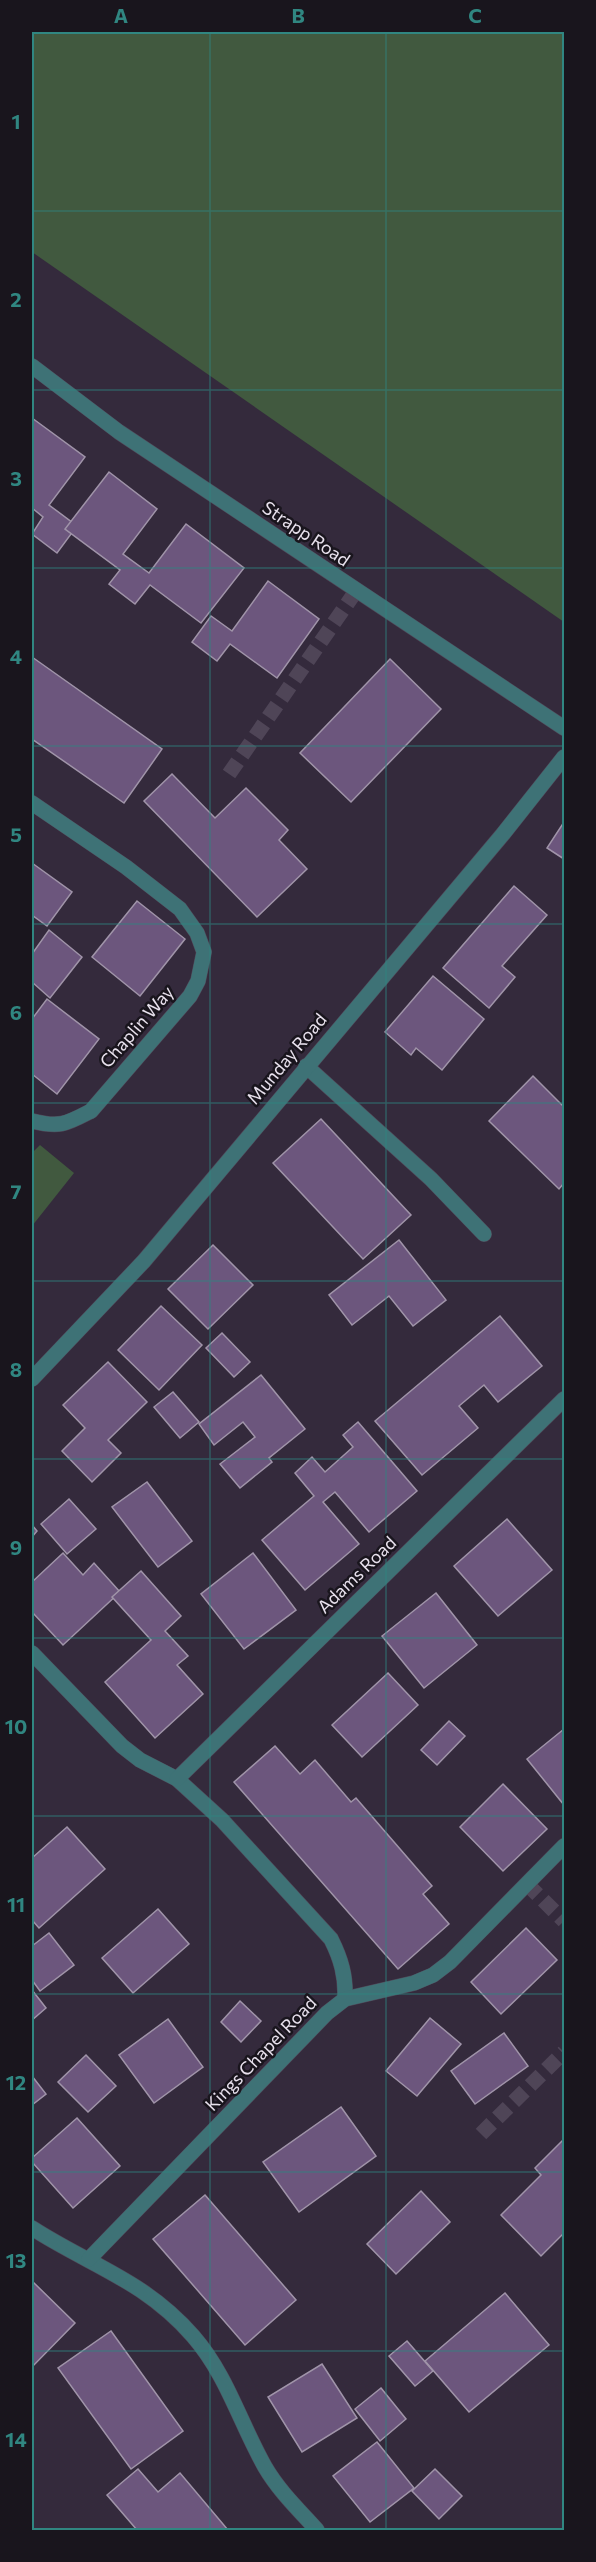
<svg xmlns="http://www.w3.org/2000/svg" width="596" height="2562" viewBox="0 0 596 2562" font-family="Commissioner,sans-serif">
	<rect width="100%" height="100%" fill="#342a3c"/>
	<!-- green -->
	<g fill="#41593f">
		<path d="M32 32H564V622L32 252Z"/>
		<path d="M40 1145 74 1173 32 1226V1153Z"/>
	</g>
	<!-- building -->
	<g fill="#6c567d" stroke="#a094a9" stroke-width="1.5">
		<path d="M32 418 85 457 49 505 77 526 57 553 32 534 43 517 32 508Z"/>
		<path d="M109 472 157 509 123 554 149 573 186 524 244 568 201 623 150 585 135 604 109 584 120 570 65 529Z"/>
		<path d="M268 581 319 619 277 678 230 644 217 661 192 642 211 616 232 631Z"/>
		<path d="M32 657 162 749 124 803 32 739Z"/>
		<path d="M390 659 441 709 351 802 300 753Z"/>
		<path d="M172 774 215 818 246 788 288 830 279 840 307 869 257 917 144 801Z"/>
		<path d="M564 822V859L547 848Z"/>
		<path d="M32 863 72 892 47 926 32 915Z"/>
		<path d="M514 886 547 915 502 966 515 977 489 1008 443 968Z"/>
		<path d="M137 901 185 939 140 996 92 957Z"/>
		<path d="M49 930 82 957 50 998 32 982V954Z"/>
		<path d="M433 976 484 1019 442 1070 416 1048 411 1055 385 1032Z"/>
		<path d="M47 999 99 1039 57 1094 32 1074V1019Z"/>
		<path d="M533 1076 564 1107V1183L559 1189 489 1121Z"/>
		<path d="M321 1119 411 1215 363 1259 273 1163Z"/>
		<path d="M399 1240 446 1300 413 1326 389 1296 352 1325 329 1295Z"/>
		<path d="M213 1245 253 1285 208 1329 168 1289Z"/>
		<path d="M161 1306 202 1345 159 1390 118 1350Z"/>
		<path d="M500 1316 542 1366 498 1402 484 1385 459 1406 478 1428 422 1475 375 1421Z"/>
		<path d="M222 1333 250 1362 234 1377 206 1348Z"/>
		<path d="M108 1362 147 1402 108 1440 121 1453 92 1482 62 1451 85 1428 63 1405Z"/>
		<path d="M261 1375 305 1429 269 1458 272 1462 240 1488 220 1464 255 1437 243 1422 214 1445 199 1424Z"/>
		<path d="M173 1392 199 1422 180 1438 154 1407Z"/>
		<path d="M358 1422 417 1491 369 1532 335 1492 323 1502 359 1544 305 1590 262 1540 314 1496 295 1473 312 1457 325 1472 353 1447 343 1435Z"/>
		<path d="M147 1482 192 1541 158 1567 112 1507Z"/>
		<path d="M69 1499 96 1529 67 1554 41 1524Z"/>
		<path d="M507 1519 552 1570 498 1616 454 1566Z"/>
		<path d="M32 1525 37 1531 32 1537Z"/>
		<path d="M63 1553 83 1575 94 1563 120 1592 63 1645 32 1612V1582Z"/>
		<path d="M253 1553 296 1610 244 1649 201 1594Z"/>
		<path d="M141 1571 181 1616 165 1631 188 1656 177 1665 203 1694 155 1738 105 1682 151 1640 112 1597Z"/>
		<path d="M436 1593 477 1645 424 1688 382 1636Z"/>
		<path d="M388 1673 418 1705 362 1757 332 1725Z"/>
		<path d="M449 1721 465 1736 437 1765 421 1750Z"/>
		<path d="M564 1729V1805L527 1759Z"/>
		<path d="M275 1746 300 1774 315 1760 351 1802 356 1798 432 1886 423 1894 449 1924 398 1969 234 1782Z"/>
		<path d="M503 1784 547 1829 503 1871 460 1827Z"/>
		<path d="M67 1827 105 1869 39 1928 32 1920V1858Z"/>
		<path d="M158 1909 189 1944 133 1993 102 1958Z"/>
		<path d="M526 1928 557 1960 501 2014 471 1982Z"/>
		<path d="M49 1933 74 1965 40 1991 32 1980V1946Z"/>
		<path d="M32 1990 46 2008 32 2020Z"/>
		<path d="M240 2001 261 2021 241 2042 221 2022Z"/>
		<path d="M430 2018 461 2044 417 2096 386 2071Z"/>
		<path d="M168 2019 203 2067 154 2103 119 2055Z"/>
		<path d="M504 2033 528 2066 475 2104 451 2071Z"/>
		<path d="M86 2055 116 2086 88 2112 58 2082Z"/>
		<path d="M32 2076 46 2094 32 2105Z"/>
		<path d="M341 2107 376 2156 299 2212 263 2162Z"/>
		<path d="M77 2118 120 2166 73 2208 32 2162V2158Z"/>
		<path d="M564 2139V2233L541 2256 501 2215 541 2175 535 2168Z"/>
		<path d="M421 2191 450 2222 396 2274 367 2244Z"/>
		<path d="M205 2195 296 2300 245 2345 153 2239Z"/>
		<path d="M32 2281 75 2323 32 2367Z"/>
		<path d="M505 2293 549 2345 469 2412 425 2361Z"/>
		<path d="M111 2331 183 2431 131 2469 58 2368Z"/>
		<path d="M407 2341 433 2371 415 2386 389 2356Z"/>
		<path d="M322 2364 357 2418 302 2452 268 2397Z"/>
		<path d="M381 2388 406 2419 380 2441 355 2409Z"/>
		<path d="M377 2442 414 2488 370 2522 333 2476Z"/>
		<path d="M138 2469 158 2492 180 2473 228 2530H137L107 2495Z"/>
		<path d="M435 2469 462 2496 439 2519 412 2491Z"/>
	</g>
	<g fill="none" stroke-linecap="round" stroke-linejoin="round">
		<!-- minor-tunnel -->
		<g stroke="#4f4557" stroke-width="15" stroke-dasharray="15 8" stroke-linecap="butt">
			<path d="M229 774 356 591"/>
			<path d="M527 1884 564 1921"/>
			<path d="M481 2134 564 2052"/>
		</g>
		<!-- minor casing -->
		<g stroke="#514758" stroke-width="16">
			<g id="minor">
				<path d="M32 366 119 432 564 728"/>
				<path d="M32 803 126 867 180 909 197 933 204 952 198 981 190 996 91 1111C66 1124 60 1128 32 1121"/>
				<path d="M306 1066 431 1179 484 1234"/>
				<path d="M32 1379 144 1261 503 834 564 757"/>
				<path d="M32 1653 122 1746 140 1760 177 1779 222 1820 331 1939C341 1959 346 1976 345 1999"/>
				<path d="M177 1779 564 1399"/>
				<path d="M32 2228C91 2266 144 2280 193 2336 227 2375 240 2423 265 2467 279 2491 299 2510 317 2530"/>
				<path d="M89 2259 327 2013 345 1999 414 1983 433 1975 450 1962 564 1846"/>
			</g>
		</g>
		<!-- minor -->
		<use href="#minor" stroke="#3e7276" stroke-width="15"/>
	</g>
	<!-- grid -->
	<path fill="none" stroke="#308681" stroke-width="1.5" stroke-opacity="0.55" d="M210 32V2530M386 32V2530M32 211H564M32 390H564M32 568H564M32 746H564M32 924H564M32 1103H564M32 1281H564M32 1459H564M32 1638H564M32 1816H564M32 1994H564M32 2172H564M32 2351H564"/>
	<g text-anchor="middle" stroke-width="5" stroke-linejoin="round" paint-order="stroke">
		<!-- street labels -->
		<g font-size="18" fill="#e8e1ed" stroke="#19151d">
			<text transform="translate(306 534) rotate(34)" y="6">Strapp Road</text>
			<text transform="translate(137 1027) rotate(-49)" y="6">Chaplin Way</text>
			<text transform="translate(287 1059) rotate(-50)" y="6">Munday Road</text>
			<text transform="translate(357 1575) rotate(-44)" y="6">Adams Road</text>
			<text transform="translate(261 2054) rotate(-46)" y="6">Kings Chapel Road</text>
		</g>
	</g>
	<!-- border -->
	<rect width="596" height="2562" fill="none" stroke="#19151d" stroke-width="66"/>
	<rect x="33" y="33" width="530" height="2496" fill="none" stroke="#308681" stroke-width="2"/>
	<g font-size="20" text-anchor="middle" font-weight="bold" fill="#308681">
		<text x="121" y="23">A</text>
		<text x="298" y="23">B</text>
		<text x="475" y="23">C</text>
		<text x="16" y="129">1</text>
		<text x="16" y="307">2</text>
		<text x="16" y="486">3</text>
		<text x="16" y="664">4</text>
		<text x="16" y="842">5</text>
		<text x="16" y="1020">6</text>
		<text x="16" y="1199">7</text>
		<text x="16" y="1377">8</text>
		<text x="16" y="1555">9</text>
		<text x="16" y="1734">10</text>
		<text x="16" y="1912">11</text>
		<text x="16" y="2090">12</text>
		<text x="16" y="2268">13</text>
		<text x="16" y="2447">14</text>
	</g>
</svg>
